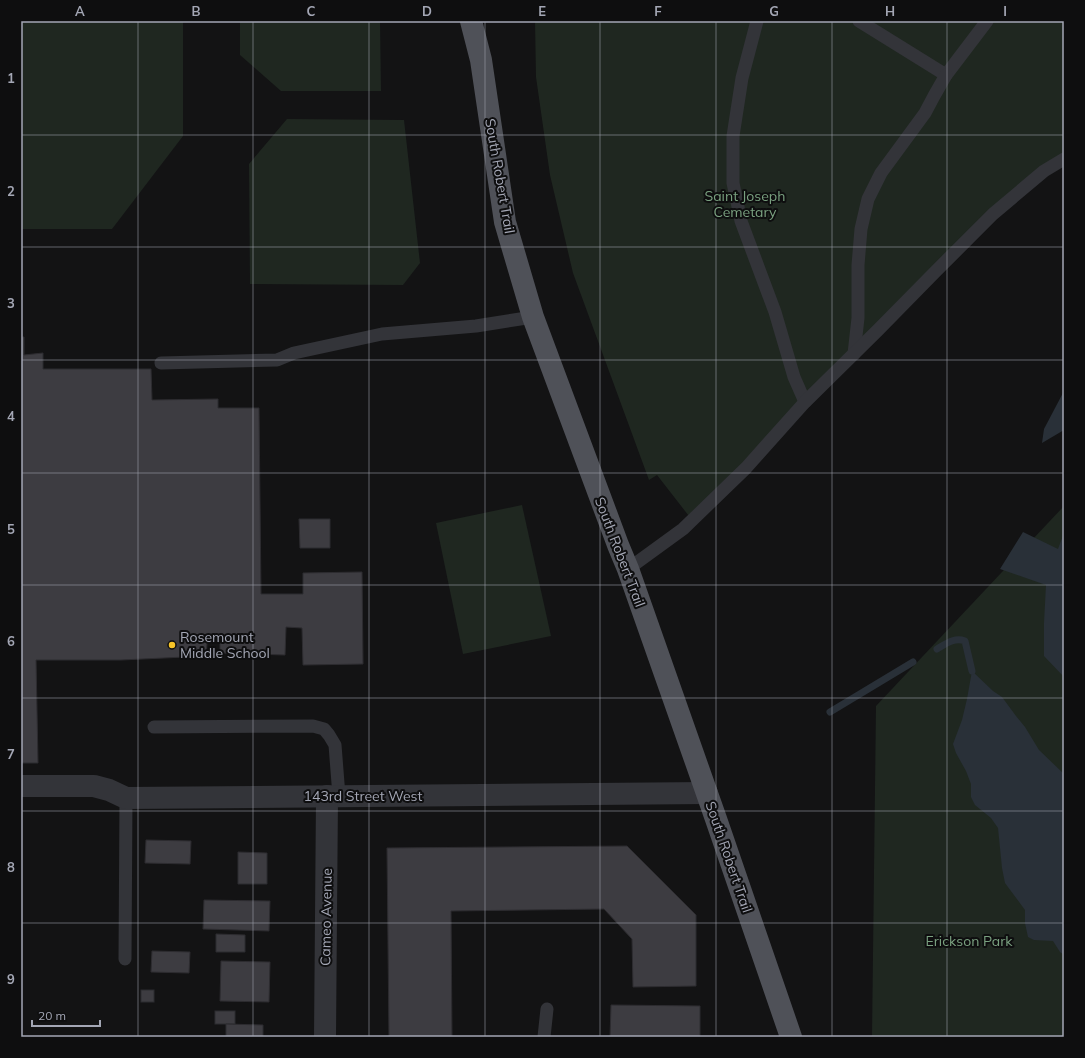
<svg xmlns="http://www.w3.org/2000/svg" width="1085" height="1058" viewBox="0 0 1085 1058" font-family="Mulish,sans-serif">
	<rect width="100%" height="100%" fill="#131314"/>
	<!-- green -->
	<g fill="#1f2720">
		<path d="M21 21H183V136L112 229H21Z"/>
		<path d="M240 21H380L381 91H281L240 55Z"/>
		<path d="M535 21H1064V159L1044 171 692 520 657 475 649 480 573 273 550 175 536 77Z"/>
		<path d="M287 119 404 120 420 263 403 285 250 284 249 164Z"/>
		<path d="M522 505 551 636 463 654 436 523Z"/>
		<path d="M1064 506V1037H872L876 706Z"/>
	</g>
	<!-- water -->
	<g fill="#293038">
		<path d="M1064 391V430L1042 443 1044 429Z"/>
		<path d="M1023 532 1058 549 1064 533V677L1044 656V623L1046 585 1000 569Z"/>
		<path d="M972 671 993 691 1002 697 1016 716 1025 727 1039 750 1064 774V955L1060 952 1053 941 1034 940 1028 937 1025 923V910L1005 883 1002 868 998 828 991 818 975 805 971 797V784L966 771 956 753 953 744 962 720 967 699Z"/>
	</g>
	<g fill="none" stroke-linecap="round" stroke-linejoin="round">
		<!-- stream -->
		<g stroke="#293038" stroke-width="7">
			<path d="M937 649C946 644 954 637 965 641L972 671"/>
			<path d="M830 712 913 662"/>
		</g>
	</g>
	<!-- building -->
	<g fill="#3d3c41" stroke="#2d2c30">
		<path d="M21 337H24V355L43 353V369H151L152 400 218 399V408H259L261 594H303V573L362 572 363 664 303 665 302 628 286 627 285 655 220 653V642L207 643 206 656 121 660H36L38 763H21Z"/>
		<path d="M299 519H330V548H300Z"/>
		<path d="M146 840 191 841 190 864 145 863Z"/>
		<path d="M627 846 696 915V986L633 987 632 939 604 909 451 911 452 1037H389L387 848Z"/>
		<path d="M238 852 267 853V884H238Z"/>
		<path d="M204 900 270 901 269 931 203 929Z"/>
		<path d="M216 934 245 935V952H216Z"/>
		<path d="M152 951 190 952 189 973 151 972Z"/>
		<path d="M221 961 270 962 269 1002 220 1001Z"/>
		<rect x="141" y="990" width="13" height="12"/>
		<path d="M611 1005 700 1006V1037H610Z"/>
		<rect x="215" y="1011" width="20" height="13"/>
		<path d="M226 1024 263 1025V1037H226Z"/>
	</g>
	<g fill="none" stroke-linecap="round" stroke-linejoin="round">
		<!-- service -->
		<g stroke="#333439" stroke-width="13">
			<path d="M757 21 742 78 733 136V183L741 221 775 312 794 377 805 402"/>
			<path d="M859 21 946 75 987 21"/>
			<path d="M854 354 858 318V265L861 229 868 199 881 173 925 113 934 96 946 75"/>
			<path d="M161 363 277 360 294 353 382 334 476 326 533 317"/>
			<path d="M628 569 683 529 746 468 805 402 878 330 937 270 993 214 1044 171 1064 159"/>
			<path d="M154 727 313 726 324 729 329 735 335 745 339 796"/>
			<path d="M125 959 126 798"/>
			<path d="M544 1037 547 1009"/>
		</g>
		<!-- minor -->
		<g stroke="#333439" stroke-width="22">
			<path d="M21 786H94L109 790 126 798 707 793"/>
			<path d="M325 1037 327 796"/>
		</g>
		<!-- primary -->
		<path stroke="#4f5158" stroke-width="22" d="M471 21 481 60 505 222 533 317 618 545 628 569 716 819 791 1037"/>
	</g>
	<!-- grid -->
	<path fill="none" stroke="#a4a7b5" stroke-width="1" stroke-opacity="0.55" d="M138 21V1037M253 21V1037M369 21V1037M485 21V1037M600 21V1037M716 21V1037M832 21V1037M947 21V1037M21 135H1064M21 247H1064M21 360H1064M21 473H1064M21 585H1064M21 698H1064M21 811H1064M21 923H1064"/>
	<!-- markers -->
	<circle fill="#f7c428" stroke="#0e0e0f" stroke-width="1.5" cx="172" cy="645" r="4"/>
	<g text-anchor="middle" stroke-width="4" stroke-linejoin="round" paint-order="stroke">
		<!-- street labels -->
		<g font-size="14" fill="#a4a7b5" stroke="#0e0e0f">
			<text transform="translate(500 176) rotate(80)" y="5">South Robert Trail</text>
			<text transform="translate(620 552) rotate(69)" y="5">South Robert Trail</text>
			<text x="363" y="801">143rd Street West</text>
			<text transform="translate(729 857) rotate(71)" y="5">South Robert Trail</text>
			<text transform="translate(326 917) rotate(-89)" y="5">Cameo Avenue</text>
		</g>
		<!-- park labels -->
		<g font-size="14" fill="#7aa180" stroke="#0e0e0f">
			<text x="745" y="201">Saint Joseph<tspan x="745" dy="16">Cemetary</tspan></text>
			<text x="969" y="946">Erickson Park</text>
		</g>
		<!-- poi labels -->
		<g font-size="14" fill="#a4a7b5" stroke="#0e0e0f" text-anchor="start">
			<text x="180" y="642">Rosemount<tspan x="180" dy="16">Middle School</tspan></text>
		</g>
	</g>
	<!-- border -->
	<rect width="1085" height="1058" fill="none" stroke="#0e0e0f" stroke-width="44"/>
	<!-- scale -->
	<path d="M32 1020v6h68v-6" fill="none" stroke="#a4a7b5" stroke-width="2"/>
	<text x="38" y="1020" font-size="12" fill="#a4a7b5" stroke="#0e0e0f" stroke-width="3" paint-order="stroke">20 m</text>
	<rect x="22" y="22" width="1041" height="1014" fill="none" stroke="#a4a7b5" stroke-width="1.5"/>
	<g font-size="13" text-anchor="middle" font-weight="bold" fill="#a4a7b5">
		<text x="80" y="16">A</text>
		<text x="196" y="16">B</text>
		<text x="311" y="16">C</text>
		<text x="427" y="16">D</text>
		<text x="542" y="16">E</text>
		<text x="658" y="16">F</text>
		<text x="774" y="16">G</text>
		<text x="890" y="16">H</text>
		<text x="1005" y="16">I</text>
		<text x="11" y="83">1</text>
		<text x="11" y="196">2</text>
		<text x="11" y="308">3</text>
		<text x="11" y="421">4</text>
		<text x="11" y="534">5</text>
		<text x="11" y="646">6</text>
		<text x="11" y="759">7</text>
		<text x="11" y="872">8</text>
		<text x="11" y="984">9</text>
	</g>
</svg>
